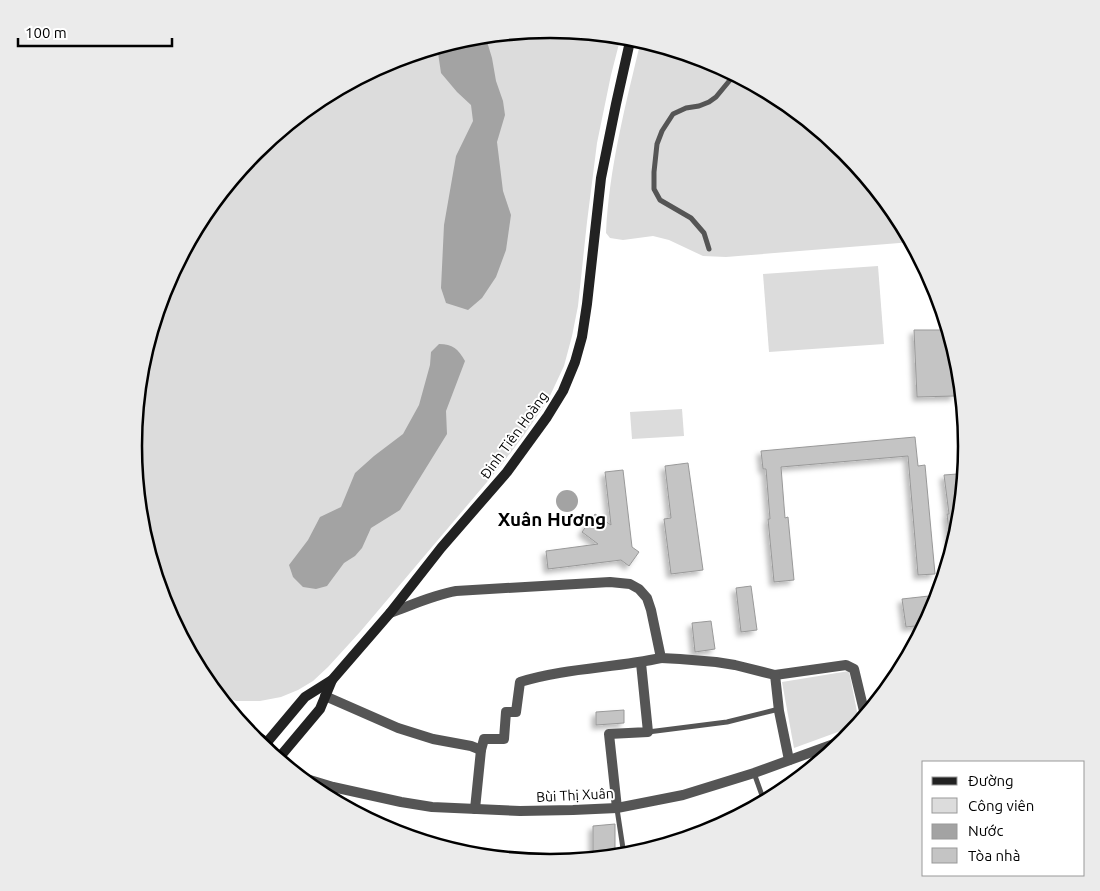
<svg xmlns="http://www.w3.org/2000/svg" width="1100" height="891" viewBox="0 0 1100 891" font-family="Ubuntu,sans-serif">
	<defs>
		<filter id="shadow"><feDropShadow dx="-4" dy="4" stdDeviation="2.5" flood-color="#0004"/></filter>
	</defs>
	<rect width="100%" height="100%" fill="#fff"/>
	<!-- green -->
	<g fill="#dcdcdc">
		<path d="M550 29 621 36 611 75 597 143 587 222 578 306 572 336 564 366 548 400 524 435 498 469 360 632 328 667 313 681 298 690 281 697 260 701H236L219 695 203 677 165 605 141 527 133 445 141 364 165 286 204 214 256 151 319 99 391 60 469 37Z"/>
		<path d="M641 40 710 61 782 99 845 151 897 214 912 242 726 257 703 256 669 240 653 236 623 240 610 238 606 233C609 168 626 103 641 40Z"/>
		<path d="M878 266 884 344 769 352 763 274Z"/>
		<path d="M682 409 684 436 632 439 630 412Z"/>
		<path d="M849 671 859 722 857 725 794 748 782 682Z"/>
	</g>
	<!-- water -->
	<g fill="#a3a3a3">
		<path d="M485 35 492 58 496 81 503 101 505 115 497 142 503 191 511 215 506 250 496 277 482 298 468 310 446 303 441 288 444 225 456 156 473 121 471 105 457 92 441 73 437 46 469 37Z"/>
		<path d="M439 344C453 344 458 349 465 361L446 411 447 434 400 510 371 528 362 548 355 556 344 563 327 586 316 589 303 587 293 577 289 565 308 540 320 517 341 507 355 473 374 456 403 434 419 405 430 365 431 352Z"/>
		<circle cx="567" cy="501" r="11"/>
	</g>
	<!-- building -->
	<g fill="#c4c4c4" stroke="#999" filter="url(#shadow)">
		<path d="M914 330H948L953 345 955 396 917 397Z"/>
		<path d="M915 437 918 466 925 465 935 574 918 575 908 456 781 467 785 518 788 517 794 580 774 582 768 519H770L766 469H763L761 451Z"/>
		<path d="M688 463 703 570 671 574 664 519 671 518 665 466Z"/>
		<path d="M623 470 632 547 639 552 629 566 621 560 548 569 546 551 598 544 582 532 595 514 611 525 605 472Z"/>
		<path d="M957 474 961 505 959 527 951 551 947 514H949L944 475Z"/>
		<path d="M751 586 757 630 741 632 736 588Z"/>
		<path d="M938 595 935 605 924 625 906 627 902 599Z"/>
		<path d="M711 621 715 649 695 652 692 623Z"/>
		<path d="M624 710V723L596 725V712Z"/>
		<path d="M615 824V856L593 858V826Z"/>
	</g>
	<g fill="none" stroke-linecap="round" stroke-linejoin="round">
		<!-- service -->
		<g stroke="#555" stroke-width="5">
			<path d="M709 249 704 233 691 218 660 200 654 189V172L657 144 662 131 673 114 686 108 699 106 709 102 716 97 735 74"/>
			<path d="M648 732 727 722 779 709"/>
			<path d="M754 773 764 801"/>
			<path d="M617 809 624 855"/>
		</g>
		<!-- minor -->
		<g stroke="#555" stroke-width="10">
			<path d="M390 613C412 605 433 595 456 591L610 582 630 584 639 589 647 598 651 610 661 658 680 659 716 662 735 665 775 675 846 665 854 669 865 715"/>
			<path d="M775 675 779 711 789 760"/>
			<path d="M325 696 398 728 433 739 471 746 481 750"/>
			<path d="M617 808 609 734 648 732 641 663"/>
			<path d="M475 809 481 750 484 739H504L506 712H516L520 682C565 668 614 668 661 658"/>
		</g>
		<!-- tertiary -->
		<path stroke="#555" stroke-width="10" d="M300 777 333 787 401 802 432 807 520 811 573 810 617 808 683 795 754 773 845 740"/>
		<!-- secondary -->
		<g stroke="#222" stroke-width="10">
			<path d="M245 728 267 743 273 754"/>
			<path d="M263 747 305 697 332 680 390 613 441 548 507 472 547 417 563 391 575 362 582 337 587 304 601 178 616 104 631 37"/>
			<path d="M278 759 320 709 332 680"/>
		</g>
	</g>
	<g text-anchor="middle" stroke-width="4" stroke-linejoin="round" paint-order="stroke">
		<!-- street labels -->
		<g font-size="14" fill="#000" stroke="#fff">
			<text transform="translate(514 435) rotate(-54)" y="5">Đinh Tiên Hoàng</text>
			<text transform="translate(575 795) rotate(-3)" y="5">Bùi Thị Xuân</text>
		</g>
		<!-- district labels -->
		<g font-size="19" font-weight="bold" fill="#000" stroke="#fff">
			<text x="552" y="526">Xuân Hương</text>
		</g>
	</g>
	<!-- crop -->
	<path d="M0 0H1100V891H0ZM142 446a408 408 0 1 1 816 0a408 408 0 1 1-816 0Z" fill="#ebebeb" fill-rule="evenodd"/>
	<path fill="none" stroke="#000" stroke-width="2.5" d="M142 446a408 408 0 1 1 816 0a408 408 0 1 1-816 0Z"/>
	<!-- legend -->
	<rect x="922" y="761" width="162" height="115" fill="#ffffff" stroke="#999999"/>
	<rect x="932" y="777" width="25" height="8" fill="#222222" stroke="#999999"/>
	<text x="968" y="786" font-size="15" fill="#000000">Đường</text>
	<rect x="932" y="798" width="25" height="15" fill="#dcdcdc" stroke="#999999"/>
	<text x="968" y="811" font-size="15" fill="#000000">Công viên</text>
	<rect x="932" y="824" width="25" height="15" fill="#a3a3a3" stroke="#999999"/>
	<text x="968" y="836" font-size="15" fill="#000000">Nước</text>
	<rect x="932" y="848" width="25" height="15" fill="#c4c4c4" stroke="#999999"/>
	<text x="968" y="861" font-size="15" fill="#000000">Tòa nhà</text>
	<!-- scale -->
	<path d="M18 38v8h154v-8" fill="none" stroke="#000000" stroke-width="2.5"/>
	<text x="25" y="38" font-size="15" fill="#000000" stroke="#ffffff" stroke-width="4" paint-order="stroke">100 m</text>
</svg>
